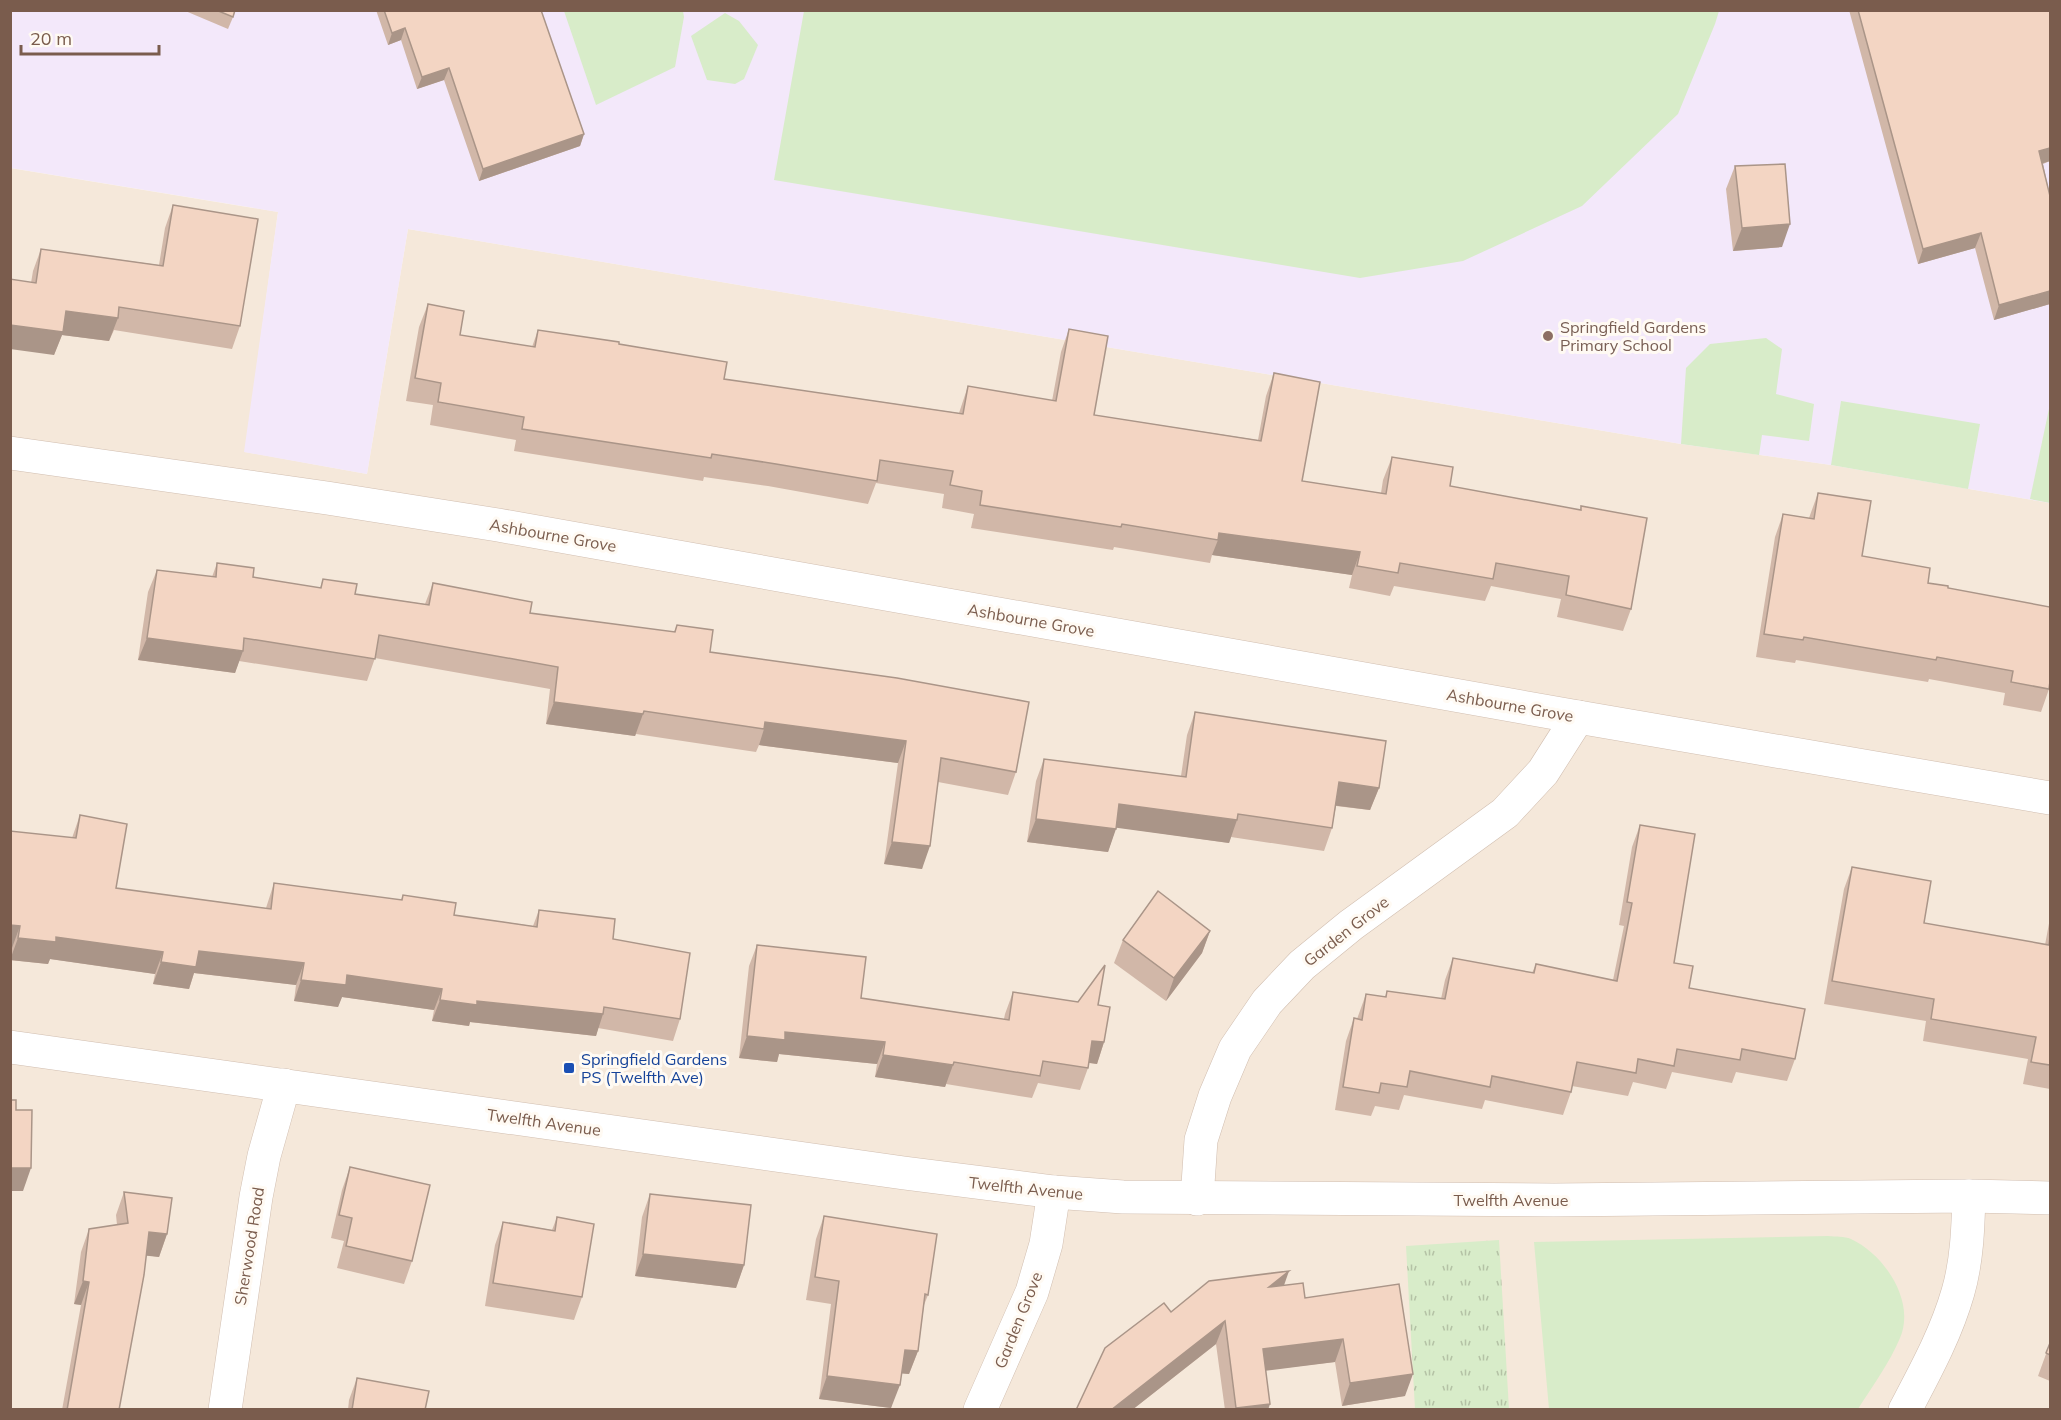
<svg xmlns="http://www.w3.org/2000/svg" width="2061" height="1420" viewBox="0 0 2061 1420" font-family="Mulish,sans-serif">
	<defs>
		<pattern id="grass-tufts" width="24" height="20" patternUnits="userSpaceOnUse" patternTransform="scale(1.5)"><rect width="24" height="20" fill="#d8ecc9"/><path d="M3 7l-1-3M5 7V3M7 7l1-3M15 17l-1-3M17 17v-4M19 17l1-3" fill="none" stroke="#b4c2a5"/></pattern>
	</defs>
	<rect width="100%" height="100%" fill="#fdf6ec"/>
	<!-- residential -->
	<path fill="#f5e8da" d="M10 168 278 212 245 452 367 474 408 229 1681 444 1831 465 2050 503V1409H11Z"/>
	<!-- education -->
	<path fill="#f3e8fa" d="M10 11H2050V503L1831 465 1681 444 408 229 367 474 244 452 278 212 11 168Z"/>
	<!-- grass -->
	<path fill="url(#grass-tufts)" d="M1499 1240 1509 1409H1415L1406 1246Z"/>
	<!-- park -->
	<g fill="#d8ecc9">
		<path d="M564 11H683L684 17 675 67 596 105Z"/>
		<path d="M804 11V10L1719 11 1715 24 1678 114 1582 206 1463 261 1360 278 774 180Z"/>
		<path d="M725 13 739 21 758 45 744 79 735 84 707 80 691 36Z"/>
		<path d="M1766 338 1782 349 1776 394 1814 404 1809 441 1762 435 1759 455 1681 444 1686 368 1710 344Z"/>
		<path d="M1841 401 1980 424 1968 489 1831 465Z"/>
		<path d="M2050 404V503L2030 499Z"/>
		<path d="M1828 1236C1836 1237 1844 1236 1851 1239 1884 1254 1916 1301 1900 1338 1890 1362 1872 1387 1858 1409H1549L1534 1242Z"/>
	</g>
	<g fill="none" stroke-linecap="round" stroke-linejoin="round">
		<!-- street casing -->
		<g stroke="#d1beb0" stroke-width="34">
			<g id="street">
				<path d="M10 453 327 498 498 525 1578 717 2050 798"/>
				<path d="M10 1047 904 1173 1054 1192 1123 1197 1554 1200 1969 1196 2050 1198"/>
				<path d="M1197 1199 1201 1140 1215 1096 1235 1049 1267 1002 1302 965 1351 925 1505 813 1543 772 1578 717"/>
				<path d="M225 1410 256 1197 264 1156 284 1085"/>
				<path d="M980 1410 1032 1292 1046 1244 1054 1192"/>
				<path d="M1905 1410C1925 1372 1946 1334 1958 1292 1967 1261 1968 1228 1969 1196"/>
			</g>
		</g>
		<!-- street -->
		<use href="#street" stroke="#fff" stroke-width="33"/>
	</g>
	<!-- wall -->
	<g fill="#d1b7a8">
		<path d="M183 10H236L228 29Z"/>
		<path d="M376 10H541L584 134 580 146 479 181 444 80 417 89 401 40 388 45Z"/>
		<path d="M1849 10H2050V161L2043 164 2050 196V304L1994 320 1975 248 1918 264Z"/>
		<path d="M1735 166 1782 247 1733 251 1726 189Z"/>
		<path d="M173 205 240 326 232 349 114 330 109 341 62 335 54 355 31 283 33 271 41 249 159 265 165 228Z"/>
		<path d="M428 304 460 335 532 347 538 330 619 344 724 379 959 413 968 386 1052 401 1061 352 1069 329 1094 415 1258 440 1266 396 1274 373 1302 481 1381 493 1383 480 1392 457 1450 486 1580 510 1581 506 1631 609 1623 631 1557 617 1561 599 1491 586 1485 601 1394 586 1390 596 1349 588 1352 575 1212 555 1210 563 1114 547 1113 550 971 528 974 514 942 508 944 494 876 483 868 504 768 486 704 477 703 481 514 451 516 440 430 425 433 405 406 401 419 327Z"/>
		<path d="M1818 493 1862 556 1928 583 1948 588 2049 689 2041 712 2003 705 2005 693 1929 679 1928 682 1796 660 1795 663 1756 657 1775 537 1783 514 1809 518Z"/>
		<path d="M217 563 253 577 320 588 323 579 355 594 425 604 433 583 530 613 674 632 677 625 710 652 1016 772 1008 795 938 782 922 869 884 864 898 763 759 745 756 752 636 734 635 736 546 724 550 689 375 658 367 681 239 661 235 673 138 660 148 592 157 570 212 577Z"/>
		<path d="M1195 712 1379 788 1370 810 1336 806 1332 828 1324 851 1231 837 1229 843 1116 827 1108 852 1027 842 1036 781 1044 759 1181 776 1187 735Z"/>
		<path d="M80 815 116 888 266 908 274 883 401 900 403 895 454 915 533 926 539 910 613 939 680 1019 673 1041 598 1028 596 1036 470 1022 469 1026 432 1021 434 1010 342 997 338 1007 294 1001 296 985 194 973 189 989 153 984 155 974 50 959 48 964 10 960 12 948 10 831 72 838Z"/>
		<path d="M1640 825 1674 963 1689 988 1795 1059 1787 1081 1736 1072 1732 1083 1672 1072 1666 1089 1633 1082 1628 1096 1572 1086 1571 1092 1563 1115 1485 1100 1482 1109 1404 1095 1399 1110 1375 1106 1371 1116 1335 1110 1346 1041 1354 1018 1357 1019 1366 994 1385 997 1387 991 1441 999 1445 980 1453 958 1532 973 1536 964 1613 980 1624 926 1619 925 1632 847Z"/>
		<path d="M1852 867 1924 923 2045 945 2050 918V1089L2023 1084 2028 1059 1923 1041 1926 1021 1824 1004 1844 889Z"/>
		<path d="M1210 931 1202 953 1166 1001 1114 963 1123 940Z"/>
		<path d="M757 945 861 998 1004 1019 1005 1014 1013 992 1098 1005 1104 1042 1097 1064 1089 1063 1088 1068 1080 1090 1038 1083 1032 1098 946 1084 945 1087 875 1077 877 1064 779 1054 777 1062 739 1058 749 966Z"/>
		<path d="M350 1167 412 1261 404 1284 337 1268 344 1241 331 1238 342 1190Z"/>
		<path d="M124 1192 167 1234 159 1257 146 1255 119 1410H62L81 1305 74 1304 81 1252 89 1229 117 1225 116 1215Z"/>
		<path d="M650 1194 744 1265 736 1288 635 1276 642 1217Z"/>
		<path d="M824 1216 928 1295 924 1305 918 1351 909 1374 901 1373 891 1408 819 1399 831 1304 806 1300 816 1239Z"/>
		<path d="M557 1217 582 1297 574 1320 485 1306 495 1245 503 1222 552 1230Z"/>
		<path d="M1284 1285 1305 1298 1405 1396 1342 1406 1335 1362 1266 1370 1268 1410H1225L1216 1344 1132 1410H1076L1171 1312Z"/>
		<path d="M2050 1343V1381L2038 1376Z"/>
		<path d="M357 1378 425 1410H348L349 1400Z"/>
	</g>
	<!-- shaded-wall -->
	<g fill="#aa9588">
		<path d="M405 28 401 40 388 45 392 33Z"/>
		<path d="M449 68 444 80 417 89 422 77Z"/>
		<path d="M584 134 580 146 479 181 483 169Z"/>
		<path d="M2050 148V161L2034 166 2039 151Z"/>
		<path d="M1790 224 1782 247 1733 251 1742 228Z"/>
		<path d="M1981 233 1975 248 1918 264 1923 249Z"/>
		<path d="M2050 291V304L1994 320 1999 305Z"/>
		<path d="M66 311 118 318 109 341 62 335 54 355 10 349V325Z"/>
		<path d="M1219 533 1360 552 1352 575 1212 555 1218 540Z"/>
		<path d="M147 638 243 651 235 673 138 660Z"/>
		<path d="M554 702 643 714 635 736 546 724Z"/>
		<path d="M765 722 906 741 898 763 759 745 764 729Z"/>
		<path d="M1339 782 1379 788 1370 810 1331 805Z"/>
		<path d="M1119 804 1237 820 1229 843 1111 827Z"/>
		<path d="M1036 819 1116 829 1108 852 1027 842Z"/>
		<path d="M892 842 930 846 922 869 884 864Z"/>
		<path d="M10 925 20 926 12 948H10Z"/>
		<path d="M1210 931 1202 953 1166 1001 1174 978Z"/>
		<path d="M56 937 163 952 155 974 50 959 48 964 10 960 18 938Z"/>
		<path d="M199 951 304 963 296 985 194 973 189 989 153 984 161 962Z"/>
		<path d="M347 975 442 989 434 1010 342 997 338 1007 294 1001 301 980Z"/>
		<path d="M440 1000 477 1001 603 1014 596 1036 470 1022 469 1026 432 1021Z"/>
		<path d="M785 1032 885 1042 877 1064 779 1054 777 1062 739 1058 747 1036Z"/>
		<path d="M1092 1041 1104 1042 1097 1064 1084 1062Z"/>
		<path d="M883 1055 953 1065 945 1087 875 1077Z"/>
		<path d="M10 1168H31L23 1191H10Z"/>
		<path d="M149 1232 167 1234 159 1257 140 1255Z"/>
		<path d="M643 1254 744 1265 736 1288 635 1276Z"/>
		<path d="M1289 1271 1281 1294 1269 1287Z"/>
		<path d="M83 1281 89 1282 81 1305 74 1304Z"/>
		<path d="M1225 1321 1216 1344 1132 1410H1111Z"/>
		<path d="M1343 1339 1335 1362 1255 1372 1263 1349Z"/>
		<path d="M905 1350 918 1351 909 1374 896 1373Z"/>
		<path d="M1413 1374 1405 1396 1342 1406 1350 1383Z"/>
		<path d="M827 1376 900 1385 891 1408 819 1399Z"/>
		<path d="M1270 1404 1268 1410H1235L1236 1408Z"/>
	</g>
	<!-- building -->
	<g fill="#f3d5c3" stroke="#aa9588" stroke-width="1.5">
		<path d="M216 10H235L233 17Z"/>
		<path d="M384 10H541L584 134 483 169 449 68 422 77 405 28 392 33Z"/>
		<path d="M1858 10H2050V148L2039 151 2050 196V291L1999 305 1981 233 1923 249Z"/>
		<path d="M1785 164 1790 224 1742 228 1735 166Z"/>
		<path d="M173 205 258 219 240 326 119 307 118 318 66 311 63 332 10 325V279L36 283 41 249 163 266Z"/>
		<path d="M428 304 464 311 460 335 535 347 538 330 619 342V344L727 362 724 379 963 414 968 386 1056 401 1069 329 1108 336 1094 415 1261 441 1274 373 1320 382 1302 481 1386 494 1392 457 1453 467 1450 486 1581 510V506L1647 518 1631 609 1566 595 1569 576 1496 563 1493 579 1400 563 1398 573 1357 566 1360 552 1219 533 1218 540 1122 524 1121 527 980 505 982 491 950 485 953 471 880 460 877 481 776 464 712 454 711 458 522 429 524 417 438 402 441 383 415 378Z"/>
		<path d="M1818 493 1871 501 1862 556 1930 568 1928 583 1948 586V588L2050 607V681L2049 689 2011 682 2013 671 1937 657 1936 660 1804 637 1803 640 1764 634 1783 514 1814 519Z"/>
		<path d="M217 563 254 568 253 577 321 588 323 579 357 584 355 594 429 605 433 583 532 602 530 613 675 632 677 625 713 630 710 652 897 678 1029 702 1016 772 941 758 930 846 892 842 906 741 765 722 764 729 644 711 643 714 554 702 558 667 379 635 375 659 244 638 243 651 147 638 157 570 216 577Z"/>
		<path d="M1195 712 1386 741 1379 788 1339 782 1332 828 1238 814 1237 820 1119 804 1116 829 1036 819 1044 759 1186 777Z"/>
		<path d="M80 815 127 824 116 888 271 909 274 883 402 900 403 895 456 903 454 915 537 927 539 910 615 919 613 939 690 953 680 1019 604 1007 603 1014 477 1001V1005L440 1000 442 989 347 975 346 985 301 980 304 963 199 951 196 967 161 962 163 952 56 937V942L18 938 20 926 10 925V831L76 838Z"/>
		<path d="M1640 825 1695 834 1674 963 1693 966 1689 988 1805 1009 1795 1059 1742 1049 1740 1060 1677 1049 1674 1066 1638 1059 1636 1073 1577 1062 1571 1092 1492 1076 1490 1087 1410 1071 1407 1087 1381 1083 1379 1093 1343 1087 1354 1018 1362 1020 1366 994 1386 997 1387 991 1445 999 1453 958 1534 973 1536 964 1617 981 1632 903 1627 902Z"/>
		<path d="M1852 867 1931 881 1924 923 2049 945 2050 937V1065L2031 1062 2036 1037 1931 1019 1934 999 1832 981Z"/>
		<path d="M1158 891 1210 931 1174 978 1123 940Z"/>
		<path d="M757 945 866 957 861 998 1009 1020 1013 992 1078 1002 1105 965 1098 1005 1110 1007 1104 1042 1092 1041 1088 1068 1043 1061 1040 1076 954 1062 953 1065 883 1055 885 1042 785 1032V1040L747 1036Z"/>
		<path d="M10 1100H16V1110H32L31 1168H10Z"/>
		<path d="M350 1167 430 1185 412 1261 346 1246 352 1218 339 1215Z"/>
		<path d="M124 1192 172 1198 167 1234 149 1232 144 1275 119 1410H67L89 1282 83 1281 89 1229 128 1223Z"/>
		<path d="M650 1194 751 1205 744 1265 643 1254Z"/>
		<path d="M824 1216 937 1234 928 1295 925 1294 918 1351 905 1350 900 1385 827 1376 839 1281 815 1277Z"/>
		<path d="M557 1217 594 1224 582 1297 493 1283 503 1222 555 1231Z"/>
		<path d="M1289 1271 1269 1287 1303 1283 1305 1298 1399 1284 1413 1374 1350 1383 1343 1339 1263 1349 1270 1404 1236 1408 1225 1321 1111 1410H1076L1105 1348 1164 1303 1171 1312 1209 1281Z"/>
		<path d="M2050 1343V1355L2046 1353Z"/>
		<path d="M357 1378 429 1391 425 1410H352Z"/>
	</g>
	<!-- markers -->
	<circle fill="#8d6e63" stroke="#fffaf3" stroke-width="2" cx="1548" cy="336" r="6"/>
	<rect fill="#1a4fb4" stroke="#fffaf3" stroke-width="2" x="563" y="1062" width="12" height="12" rx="3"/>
	<g text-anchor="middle" stroke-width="6" stroke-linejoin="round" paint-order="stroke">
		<!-- education labels -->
		<g font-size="16" fill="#785e54" stroke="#fffaf3" text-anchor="start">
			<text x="1560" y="333">Springfield Gardens<tspan x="1560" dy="18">Primary School</tspan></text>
		</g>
		<!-- street labels -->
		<g font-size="16" fill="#7a5c4d" stroke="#fffaf3">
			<text transform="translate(553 535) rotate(10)" y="6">Ashbourne Grove</text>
			<text transform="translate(1031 620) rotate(10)" y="6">Ashbourne Grove</text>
			<text transform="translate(1510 705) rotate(10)" y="6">Ashbourne Grove</text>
			<text transform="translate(1346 931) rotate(-38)" y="6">Garden Grove</text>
			<text transform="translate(544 1122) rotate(8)" y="6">Twelfth Avenue</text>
			<text transform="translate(1026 1188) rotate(6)" y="6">Twelfth Avenue</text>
			<text x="1511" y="1206">Twelfth Avenue</text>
			<text transform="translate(249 1246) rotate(-81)" y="6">Sherwood Road</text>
			<text transform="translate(1018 1320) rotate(-68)" y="6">Garden Grove</text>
		</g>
		<!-- transit labels -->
		<g font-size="16" fill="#164399" stroke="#fffaf3" text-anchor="start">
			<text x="581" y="1065">Springfield Gardens<tspan x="581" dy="18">PS (Twelfth Ave)</tspan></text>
		</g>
	</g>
	<!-- border -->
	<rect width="2061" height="1420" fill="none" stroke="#7a5c4d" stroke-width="24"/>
	<!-- scale -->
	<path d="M21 45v9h138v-9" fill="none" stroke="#7a5c4d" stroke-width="3"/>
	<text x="30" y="45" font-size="18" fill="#7a5c4d" stroke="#fffaf3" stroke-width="4.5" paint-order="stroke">20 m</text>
</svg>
